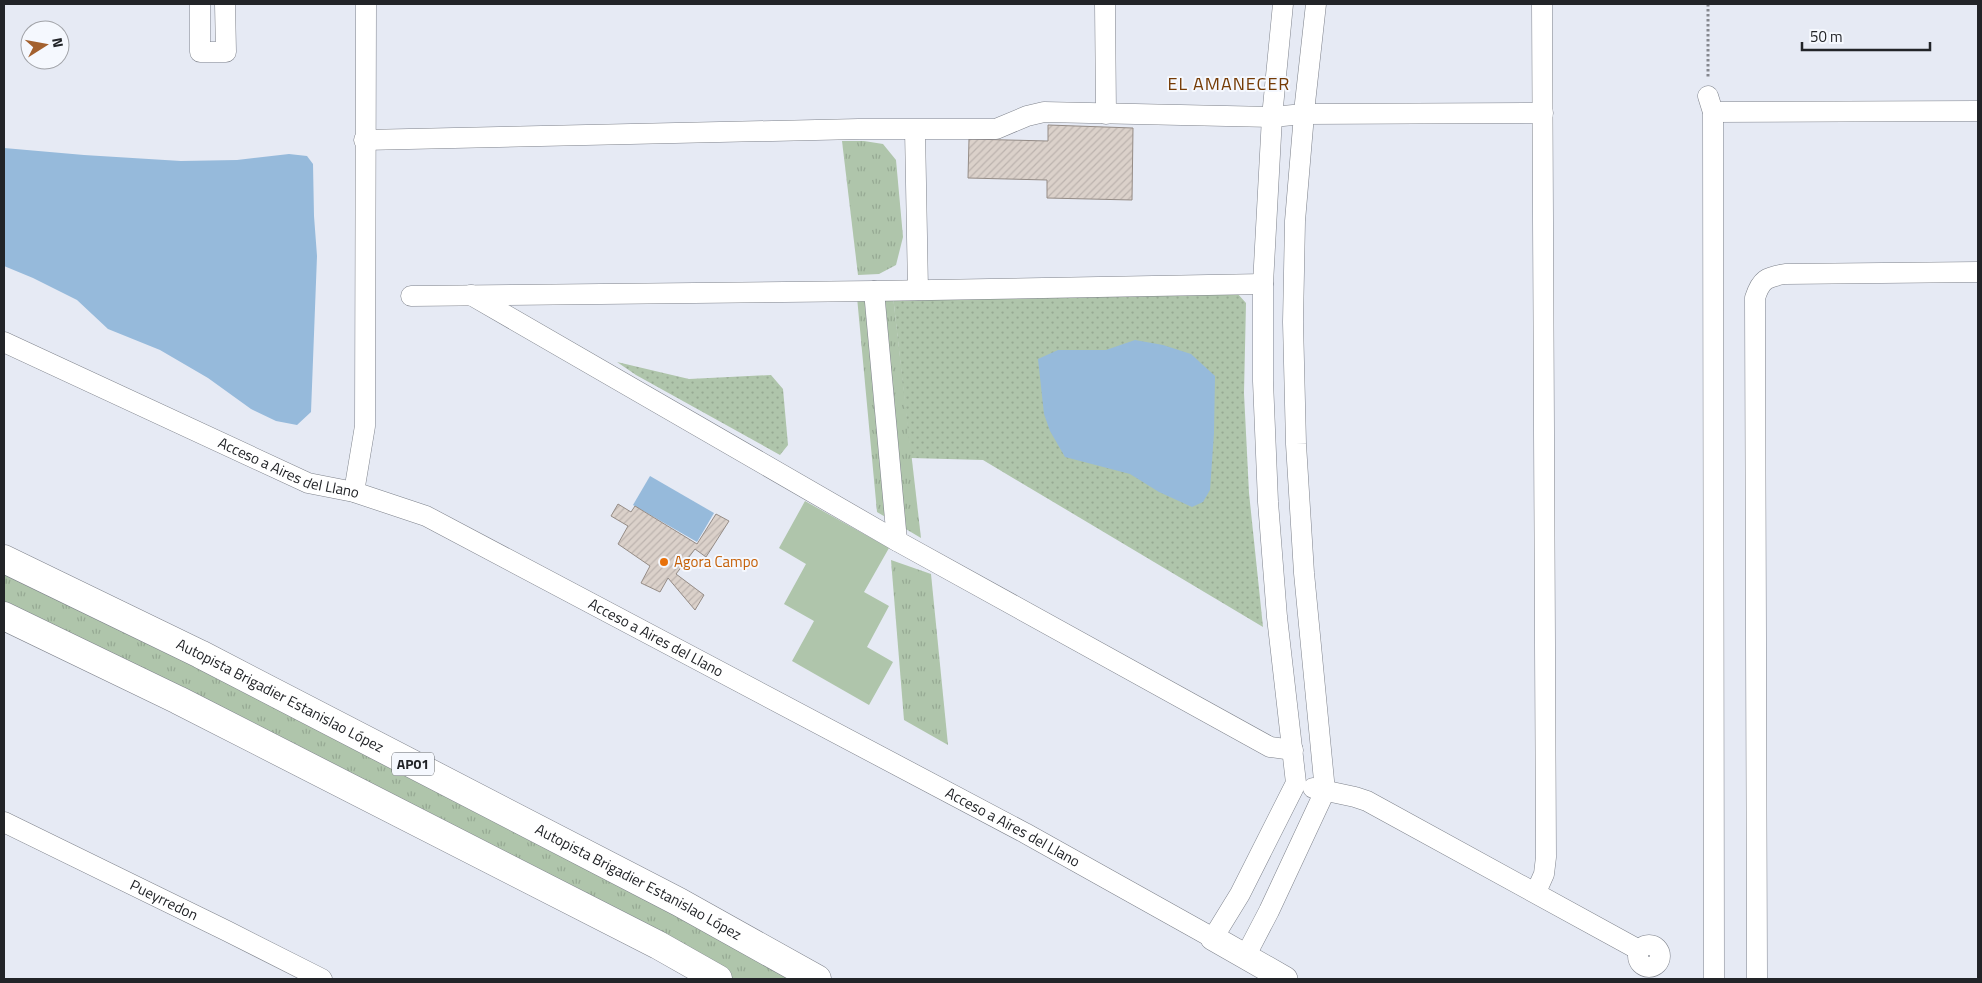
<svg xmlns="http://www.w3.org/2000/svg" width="1982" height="983" viewBox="0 0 1982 983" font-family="'Titillium Web',sans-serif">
	<defs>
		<pattern id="grass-tufts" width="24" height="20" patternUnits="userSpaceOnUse" patternTransform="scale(1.25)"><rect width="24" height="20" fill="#afc5ab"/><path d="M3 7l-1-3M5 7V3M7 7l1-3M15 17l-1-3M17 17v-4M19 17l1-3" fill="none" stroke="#96a993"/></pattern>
		<pattern id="park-dots" width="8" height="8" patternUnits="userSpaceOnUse" patternTransform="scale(1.25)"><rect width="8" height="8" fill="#afc5ab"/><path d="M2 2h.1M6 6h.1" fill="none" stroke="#96a993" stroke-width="1.8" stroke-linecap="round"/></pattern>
		<pattern id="building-hatch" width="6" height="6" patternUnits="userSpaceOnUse" patternTransform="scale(1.25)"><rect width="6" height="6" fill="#dbd1ca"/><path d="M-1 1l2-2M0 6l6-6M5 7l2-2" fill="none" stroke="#bcb3ae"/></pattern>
	</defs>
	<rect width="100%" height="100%" fill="#e6eaf4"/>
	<!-- grass -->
	<g fill="url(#grass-tufts)">
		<path d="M842 141H864L883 144 896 160 903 237 896 265 879 274 858 275Z"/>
		<path d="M893 296 921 538 877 512 857 297Z"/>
		<path d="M4 559 817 979H718L4 616Z"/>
		<path d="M891 560 931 574 948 745 904 720Z"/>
	</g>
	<!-- park -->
	<g fill="url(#park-dots)">
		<path d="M1237 293 1246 303 1244 393 1249 493 1263 627 983 460 911 458 893 296Z"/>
		<path d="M617 362 689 379 771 375 783 389 788 445 780 455 636 375Z"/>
	</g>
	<!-- pitch -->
	<path fill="#afc5ab" d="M805 501 889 548 864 592 889 606 867 647 893 662 869 705 792 661 814 621 784 604 806 564 779 548Z"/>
	<!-- water -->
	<g fill="#96badb">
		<path d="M4 148 84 155 181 161 237 160 289 154 307 156 313 164 314 216 317 256 311 412 297 425 276 421 251 409 208 378 160 350 108 329 77 300 33 278 4 266Z"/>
		<path d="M1135 340 1163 345 1191 354 1215 376 1214 433 1210 490 1203 502 1192 507 1159 492 1130 474 1065 457 1050 431 1044 414 1038 359 1058 350H1106Z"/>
		<path d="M650 476 714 513 697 542 633 505Z"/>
	</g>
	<!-- building -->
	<g fill="url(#building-hatch)" stroke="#958c86">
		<path d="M1048 125 1133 128 1132 200 1047 198V180L968 178 969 139 1048 141Z"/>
		<path d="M618 504 631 512 635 506 697 544 716 514 729 521 706 557 695 549 676 574 704 595 695 610 668 578 660 592 641 583 650 566 618 544 628 526 611 516Z"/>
	</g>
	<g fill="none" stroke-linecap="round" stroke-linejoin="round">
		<!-- minor casing -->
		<g stroke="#7e828b" stroke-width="21">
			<g id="minor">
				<path d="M200 4V52H226L225 4"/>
				<path d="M1105 4 1106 114"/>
				<path d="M1708 96 1713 112 1714 979"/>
				<path d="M1713 112 1978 111"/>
				<path d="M915 130 918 290"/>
				<path d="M364 140 859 129H996L1027 116 1044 112 1272 117 1304 114 1543 113"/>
				<path d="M874 291 897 541"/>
				<path d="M471 295 897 541 1270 747 1293 750"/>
				<path d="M411 296 874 291 1263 284"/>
				<path id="s1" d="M4 342 308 483 354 492 426 516 1025 833 1213 938 1240 894 1296 783 1277 617 1268 502 1263 381V284L1272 117 1283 4"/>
				<path d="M354 492 365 426 366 4"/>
				<path d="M1313 788 1355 797 1367 801 1639 950"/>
				<path id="s2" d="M4 822 227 931 322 979"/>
				<path d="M1536 892 1544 874 1546 857 1542 4"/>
				<circle cx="1649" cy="956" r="11"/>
				<path d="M1246 955 1269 911 1325 791 1304 573 1296 444 1293 322 1295 221 1305 103 1316 4"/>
				<path d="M1757 979 1755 298C1761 279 1767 277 1785 274L1978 272"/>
			</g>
		</g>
		<!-- major casing -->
		<g stroke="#7e828b" stroke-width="26">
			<path id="major" d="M1213 938 1285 979"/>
		</g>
		<!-- highway casing -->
		<g stroke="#7e828b" stroke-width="29">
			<g id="highway">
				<path id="s3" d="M4 559 200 654 679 902 817 979"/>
				<path d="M4 616 178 700 658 945 718 979"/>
			</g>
		</g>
		<!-- path -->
		<path stroke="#85888f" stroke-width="3" stroke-dasharray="2.5 2.5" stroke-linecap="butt" d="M1708 4V78"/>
		<!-- minor -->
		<use href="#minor" stroke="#fff" stroke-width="20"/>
		<!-- major -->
		<use href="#major" stroke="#fff" stroke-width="25"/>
		<!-- highway -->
		<use href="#highway" stroke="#fff" stroke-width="28"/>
	</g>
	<!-- markers -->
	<circle fill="#e8710a" stroke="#f5f8fe" stroke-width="2" cx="664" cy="562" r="5"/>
	<g text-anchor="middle" stroke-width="4" stroke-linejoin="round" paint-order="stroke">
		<!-- shield labels -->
		<rect fill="#f5f8fe" stroke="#616468" stroke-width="1" x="392" y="752.5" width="42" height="23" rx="4"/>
		<g font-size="14" font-weight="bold" fill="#222428">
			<text x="413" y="769">AP01</text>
		</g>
		<!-- street labels -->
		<g font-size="15" fill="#222428" stroke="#f5f8fe">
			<text dy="5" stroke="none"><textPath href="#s1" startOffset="312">Acceso a Aires del Llano</textPath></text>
			<text dy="5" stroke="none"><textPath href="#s1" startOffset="718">Acceso a Aires del Llano</textPath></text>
			<text dy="5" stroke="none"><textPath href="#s3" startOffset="308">Autopista Brigadier Estanislao López</textPath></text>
			<text dy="5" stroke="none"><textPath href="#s1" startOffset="1122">Acceso a Aires del Llano</textPath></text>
			<text dy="5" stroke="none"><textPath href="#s3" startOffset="712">Autopista Brigadier Estanislao López</textPath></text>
			<text dy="5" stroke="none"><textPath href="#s2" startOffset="178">Pueyrredon</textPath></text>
		</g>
		<!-- food labels -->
		<g font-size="15" fill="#c56008" stroke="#f5f8fe" text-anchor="start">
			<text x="674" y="567">Agora Campo</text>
		</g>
		<!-- quarter labels -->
		<g font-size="18" letter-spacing="1" fill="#753b05" stroke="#f5f8fe">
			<text x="1229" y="90">EL AMANECER</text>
		</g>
	</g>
	<!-- border -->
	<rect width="1982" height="983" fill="none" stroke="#222428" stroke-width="10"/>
	<!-- north arrow -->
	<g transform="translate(45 45) rotate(79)"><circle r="24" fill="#f5f8fe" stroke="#a1a3a8"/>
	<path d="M0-4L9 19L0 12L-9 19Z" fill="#a3602e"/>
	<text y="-8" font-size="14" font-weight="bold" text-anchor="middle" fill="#222428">N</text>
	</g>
	<!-- scale -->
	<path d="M1802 42v8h128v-8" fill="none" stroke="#222428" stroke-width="2.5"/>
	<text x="1810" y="42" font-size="15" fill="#222428" stroke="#f5f8fe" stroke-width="4" paint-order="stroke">50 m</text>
</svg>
